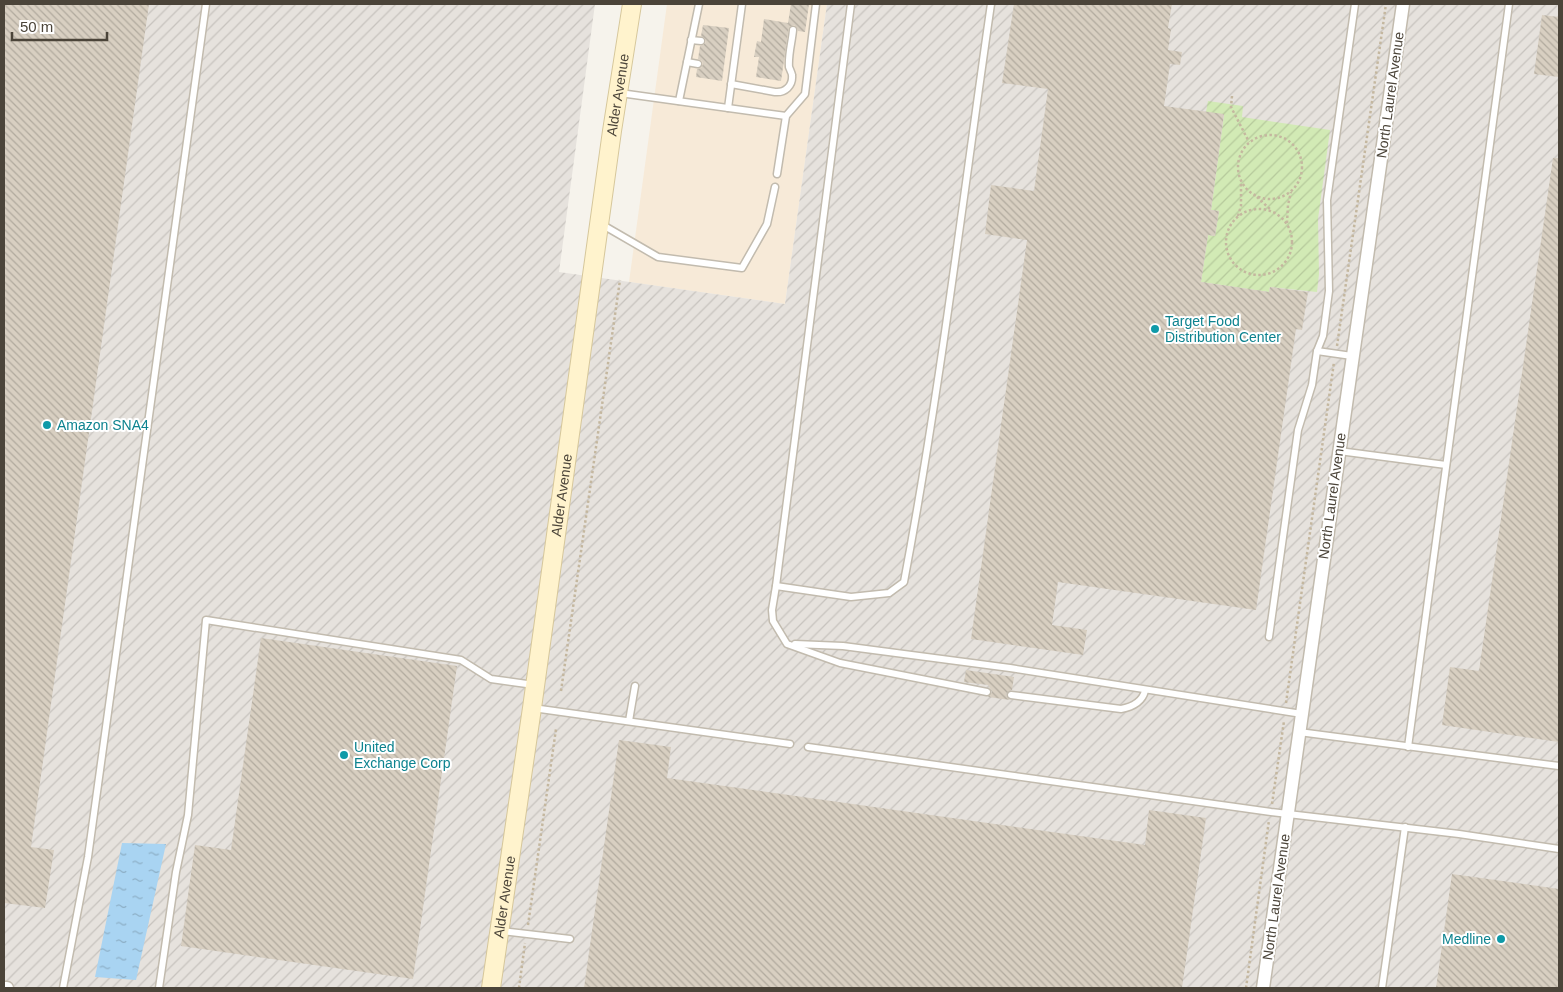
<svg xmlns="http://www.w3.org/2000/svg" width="1563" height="992" viewBox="0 0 1563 992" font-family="Helvetica,sans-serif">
	<defs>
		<pattern id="industrial-furrows" width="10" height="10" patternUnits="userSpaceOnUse" patternTransform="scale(1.25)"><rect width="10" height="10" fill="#e6e2dd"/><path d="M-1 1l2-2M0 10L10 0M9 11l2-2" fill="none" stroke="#c7c3be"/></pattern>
		<pattern id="garden-furrows" width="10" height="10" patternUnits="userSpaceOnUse" patternTransform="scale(1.25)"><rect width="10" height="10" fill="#d2eab5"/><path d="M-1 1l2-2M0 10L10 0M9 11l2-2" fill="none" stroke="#b6ca9c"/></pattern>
		<pattern id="water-ripples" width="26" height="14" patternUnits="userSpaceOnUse" patternTransform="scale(1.25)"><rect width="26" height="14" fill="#a9d4f2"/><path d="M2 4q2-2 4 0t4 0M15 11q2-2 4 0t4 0" fill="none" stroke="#8caec5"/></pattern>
		<pattern id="building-back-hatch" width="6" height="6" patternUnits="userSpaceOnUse" patternTransform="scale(1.25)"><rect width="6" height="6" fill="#d8cfc1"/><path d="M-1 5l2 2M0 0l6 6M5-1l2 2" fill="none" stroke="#b1aa9e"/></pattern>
	</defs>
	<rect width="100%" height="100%" fill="#f6f3ec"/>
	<!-- commercial -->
	<path fill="#f7ead8" d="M667 4H827L785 304 629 282Z"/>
	<!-- industrial -->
	<path fill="url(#industrial-furrows)" d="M4 4H595L559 272 785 304 827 4H1559V988H4Z"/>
	<!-- garden -->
	<path fill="url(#garden-furrows)" d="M1208 101 1243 106 1242 117 1330 130 1318 219 1319 274 1317 292 1270 287 1269 292 1201 282 1208 235 1215 236 1219 211 1211 210 1224 115 1206 112Z"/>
	<!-- water -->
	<path fill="url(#water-ripples)" d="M122 843 166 844 136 980 95 977Z"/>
	<!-- building -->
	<g fill="url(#building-back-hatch)">
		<path d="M4 4H149L31 847 54 850 45 908 4 903Z"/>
		<path d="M791 4H809L805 32 798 31 797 28 794 25 789 27 781 81 756 77 759 57H754L757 41 761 42 764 19 788 23Z"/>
		<path d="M1014 4H1172L1168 28 1171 29 1168 50 1182 52 1180 65 1170 64 1164 106 1224 114 1211 210 1219 211 1215 236 1208 235 1201 282 1269 292 1270 287 1308 292 1302 330 1296 329 1256 610 1058 582 1052 625 1087 630 1083 655 971 639 1027 240 985 234 991 185 1034 191 1048 89 1002 83Z"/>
		<path d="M1542 15 1559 17V77L1534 74Z"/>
		<path d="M703 25 729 28 722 81 696 77 697 69 701 68 703 64 702 61 698 59 700 46 703 45 706 42 705 39 701 36Z"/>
		<path d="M1553 158H1559V742L1442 725 1450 667 1479 671Z"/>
		<path d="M261 638 457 666 413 979 181 946 195 845 231 850Z"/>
		<path d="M966 670 1014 677 1012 690 1009 691 1006 694 1007 697 1010 700 988 697 992 692 988 685 964 682Z"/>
		<path d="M619 740 671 747 667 778 1145 845 1149 810 1206 818 1182 988H584Z"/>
		<path d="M1452 874 1559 889V988H1436Z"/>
	</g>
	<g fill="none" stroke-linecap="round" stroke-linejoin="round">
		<!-- service casing -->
		<g stroke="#c2bbae" stroke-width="9">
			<g id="service">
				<path d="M691 40 701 41"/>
				<path d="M687 62 698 64"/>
				<path d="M731 84 775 92C785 93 793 86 792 75 792 74 789 67 789 67 788 55 792 42 793 30"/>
				<path d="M620 93 786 116"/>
				<path d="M679 101 699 4"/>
				<path d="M728 108 742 4"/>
				<path d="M777 174 786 116 805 94 816 4"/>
				<path d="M601 224 658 257 742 268 767 224 775 187"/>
				<path d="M1317 351 1352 356"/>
				<path d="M1339 451 1446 465"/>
				<path d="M776 586 851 4"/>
				<path d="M1269 637 1298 430 1312 385 1317 351 1323 336 1329 291 1327 200 1355 4"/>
				<path d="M795 644 843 646 1010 668 1302 714"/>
				<path d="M987 692 840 663 787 644 773 621 772 610 776 586 851 597 889 593 904 582C940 391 963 197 991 4"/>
				<path d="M1011 695 1121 709C1132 707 1142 702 1145 691"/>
				<path d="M533 708 790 744"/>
				<path d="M629 721 635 686"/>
				<path d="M1299 732 1559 766"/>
				<path d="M808 747 1271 812 1459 834 1559 849"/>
				<path d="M1408 747 1509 4"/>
				<path d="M501 931 570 939"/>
				<path d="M63 988 88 857 206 4"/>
				<path d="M159 988 176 872 188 815 206 620 461 660 491 679 534 685"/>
				<path d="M1382 988 1405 827"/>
			</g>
		</g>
		<!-- minor casing -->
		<g stroke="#c2bbae" stroke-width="15">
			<g id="minor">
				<path d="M4 988H7"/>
				<path d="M1263 988 1403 4"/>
			</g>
		</g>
		<!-- secondary casing -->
		<g stroke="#d6c79b" stroke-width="20">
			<g id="secondary">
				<path id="s1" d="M491 988 532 708 612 131 632 4"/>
			</g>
		</g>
		<!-- path -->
		<g stroke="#c4b79f" stroke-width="2.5" stroke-dasharray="2.5 2.5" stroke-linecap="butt">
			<path d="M1232 96 1231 107 1249 142"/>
			<circle cx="1270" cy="167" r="32"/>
			<path d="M1257 197 1271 210"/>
			<circle cx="1259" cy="242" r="33"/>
			<path d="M1238 216 1241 206V182"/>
			<path d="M1287 223 1288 205 1291 192"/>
			<path d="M1337 346 1386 4"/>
			<path d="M561 691 620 280"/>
			<path d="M1286 703 1334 362"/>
			<path d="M1272 804 1284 721"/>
			<path d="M528 925 556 729"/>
			<path d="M519 988 525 943"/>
			<path d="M1246 988 1269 820"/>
		</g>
		<!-- service -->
		<use href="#service" stroke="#fff" stroke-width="6"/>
		<!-- minor -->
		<use href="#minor" stroke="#fff" stroke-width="12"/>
		<!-- secondary -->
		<use href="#secondary" stroke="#fff3cd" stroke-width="18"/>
	</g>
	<!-- markers -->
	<g fill="#0f9aa8" stroke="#fff" stroke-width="2">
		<circle cx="1155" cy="329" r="5"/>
		<circle cx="47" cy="425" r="5"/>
		<circle cx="344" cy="755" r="5"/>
		<circle cx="1501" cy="939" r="5"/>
	</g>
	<g text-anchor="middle" stroke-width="4" stroke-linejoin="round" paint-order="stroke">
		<!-- street labels -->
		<g font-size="14" fill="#4b4439" stroke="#fff">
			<text dy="5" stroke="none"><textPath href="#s1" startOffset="902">Alder Avenue</textPath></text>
			<text transform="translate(1390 95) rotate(-82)" y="5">North Laurel Avenue</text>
			<text dy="5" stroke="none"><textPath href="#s1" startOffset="498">Alder Avenue</textPath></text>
			<text transform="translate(1332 496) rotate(-82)" y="5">North Laurel Avenue</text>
			<text dy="5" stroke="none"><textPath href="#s1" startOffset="92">Alder Avenue</textPath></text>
			<text transform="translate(1276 897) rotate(-82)" y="5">North Laurel Avenue</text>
		</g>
		<!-- culture labels -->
		<g font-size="14" fill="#0d838f" stroke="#fff" text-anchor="start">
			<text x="1165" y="326">Target Food<tspan x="1165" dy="16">Distribution Center</tspan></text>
			<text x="57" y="430">Amazon SNA4</text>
			<text x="354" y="752">United<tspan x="354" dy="16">Exchange Corp</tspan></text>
			<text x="1491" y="944" text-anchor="end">Medline</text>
		</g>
	</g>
	<!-- border -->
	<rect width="1563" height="992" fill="none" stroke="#4b4439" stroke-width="10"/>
	<!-- scale -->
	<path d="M12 32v8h95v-8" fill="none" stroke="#4b4439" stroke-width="2.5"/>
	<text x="20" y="32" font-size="15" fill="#4b4439" stroke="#ffffff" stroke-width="4" paint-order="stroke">50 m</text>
</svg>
